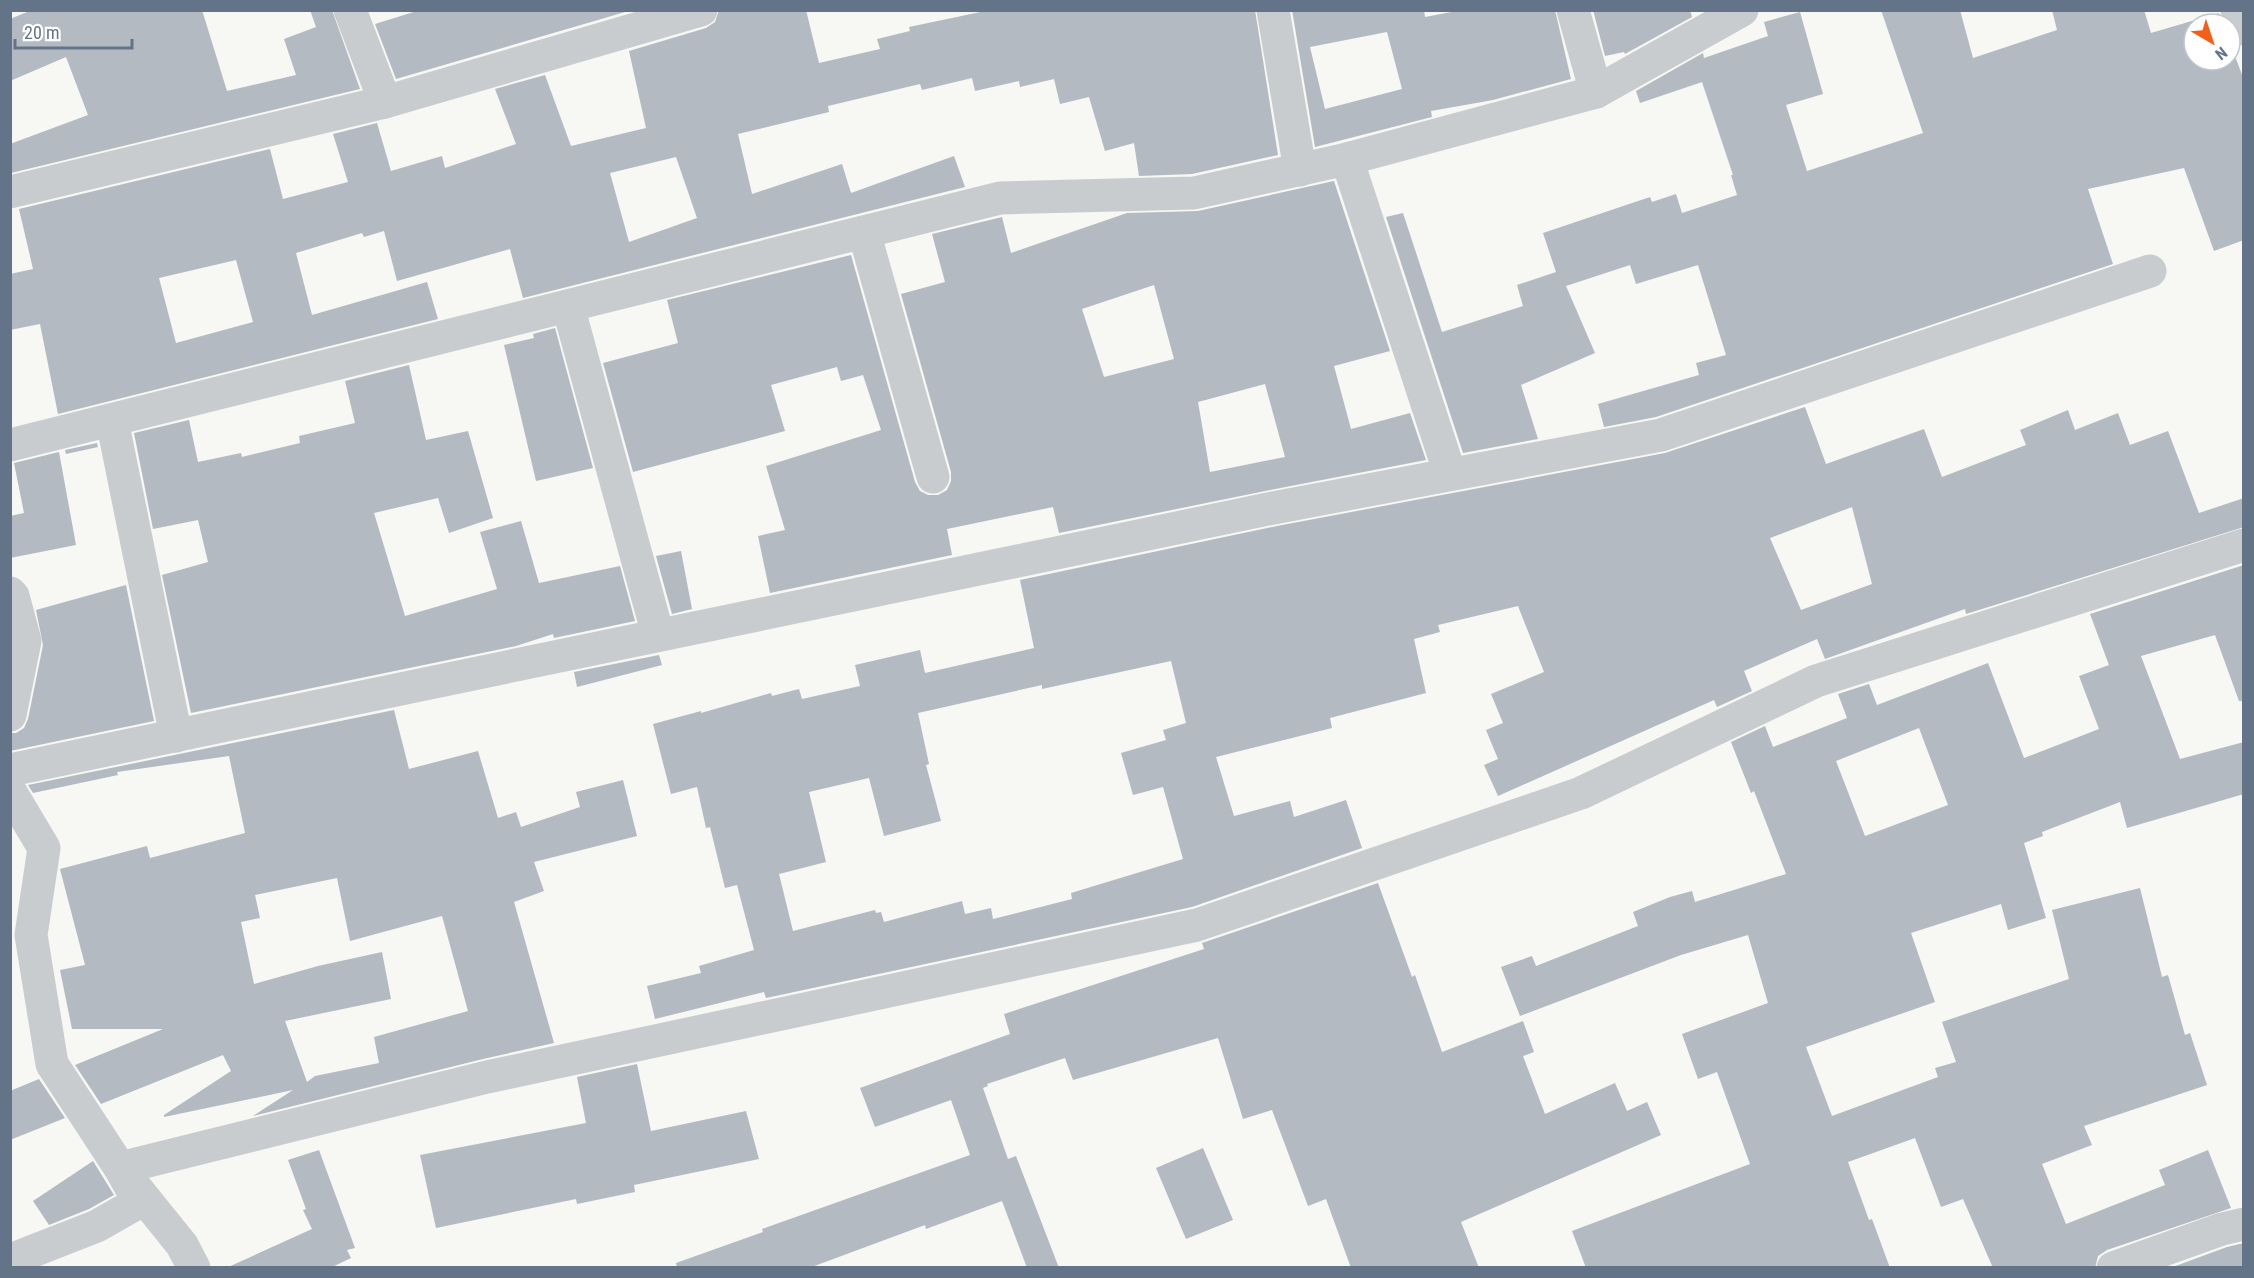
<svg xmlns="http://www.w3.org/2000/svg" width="2254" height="1278" viewBox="0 0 2254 1278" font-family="'Roboto Condensed',sans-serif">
	<rect width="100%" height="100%" fill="#f7f7f3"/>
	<!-- building -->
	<g fill="#b3bac1" fill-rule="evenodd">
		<path d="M32 10H202L227 91 296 75 284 39 316 27 310 10H332L360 89 11 173 10 144 88 115 66 57 10 81V19Z"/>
		<path d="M420 10H632L396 79 375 24Z"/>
		<path d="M719 10H806L819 63 880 49 877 39 910 31 909 27 990 10H1255L1278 155 1192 174 1139 176 1134 143 1105 151 1089 97 1060 104 1054 79 1020 87 1019 81 975 91 972 78 922 90 920 84 828 106 829 112 738 134 752 194 842 164 851 193 954 156 965 187 523 298 510 249 397 281 384 231 364 237 362 233 296 253 312 315 427 282 438 319 58 414 40 324 10 330V274L33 269 19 209 270 149 283 199 348 182 333 134 377 123 391 171 442 156 445 168 516 144 495 89 545 75 571 146 646 128 629 51 706 28 715 22ZM676 157 697 218 629 242 610 173ZM236 260 253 322 176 343 159 278Z"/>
		<path d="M1292 10H1424L1425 17 1462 10H1555L1571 79 1493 100 1431 111 1432 117 1315 147ZM1387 32 1402 89 1325 109 1310 47Z"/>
		<path d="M1593 10H1690L1692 17 1625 54 1624 52 1605 56Z"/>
		<path d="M1881 10H1960L1973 58 2057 30 2052 10H2144L2151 33 2219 13 2222 24H2194V60H2230V43L2244 80V240L2214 251 2184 168 2088 189 2113 264 1656 417 1604 427 1598 404 1699 375 1696 363 1726 355 1698 265 1636 284 1630 265 1566 286 1595 353 1521 385 1538 439 1463 453 1386 217 1403 213 1442 332 1523 306 1517 285 1556 272 1543 233 1650 197 1652 202 1676 194 1682 213 1737 195 1731 175H1733L1702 82 1640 103 1636 91 1703 53 1704 58 1768 36 1764 22 1800 12 1823 94 1786 105 1807 171 1923 133Z"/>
		<path d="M1334 181 1390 351 1334 366 1351 429 1410 413 1426 460 1270 490 1059 533 1053 507 947 529 952 555 770 593 758 536 785 530 766 466 881 430 863 375 841 381 837 367 771 385 785 431 633 472 603 363 678 343 667 300 851 255 915 482 920 491 928 495H938L947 490 951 481V472L901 294 945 282 932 234 1002 217 1011 253 1127 213 1198 211ZM1154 285 1174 359 1104 377 1082 309ZM1265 384 1285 457 1210 472 1198 402Z"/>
		<path d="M555 328 593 468 536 481 504 345 534 338 533 334Z"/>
		<path d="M409 365 426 440 468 431 493 518 449 533 438 498 374 513 405 616 497 589 480 532 521 521 539 583 620 566 635 621 554 638 553 634 516 646 191 713 162 575 208 562 198 520 153 529 134 433 189 420 198 462 241 453 242 457 300 443 299 436 355 423 345 381Z"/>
		<path d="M1805 407 1826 464 1924 429 1942 477 2026 445 2020 430 2068 410 2075 430 2118 413 2130 445 2168 431 2199 513 2244 498V527L1966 614 1965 609 1825 659 1817 639 1744 671 1752 691 1717 707 1714 700 1498 796 1484 765 1498 759 1486 730 1503 723 1491 694 1544 672 1518 606 1438 625 1440 632 1414 639 1426 693 1330 718 1332 728 1216 757 1234 816 1290 801 1294 817 1346 800 1362 848 1192 907 766 998 764 992 655 1019 647 986 701 973 699 966 754 950 737 885 725 888 710 827 706 828 697 787 671 794 653 724 701 711V713L771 693 772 696 799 689 802 699 860 686 855 665 920 650 925 673 1034 648 1020 580 1277 526 1665 453ZM1852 507 1872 584 1801 610 1770 538ZM1171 661 1186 723 1163 730 1166 740 1121 753 1133 795 1163 787 1183 859 1071 893 1072 899 993 919 991 908 965 914 962 901 884 922 881 912 876 913 875 910 793 931 779 874 826 862 809 792 869 778 884 836 941 821 926 765 929 764 918 713 1042 685V689Z"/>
		<path d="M97 443 98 447 66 454 65 450Z"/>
		<path d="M59 452 76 545 10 558V516L24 513 14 463Z"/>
		<path d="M681 551 692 609 672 614 656 556Z"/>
		<path d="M2244 565V701H2239L2215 635 2141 656 2180 759 2244 742V794L2127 828 2120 802 2042 832 2043 836 2024 843 2046 918 2008 930 2001 904 1911 933 1935 1002 1806 1047 1832 1116 1938 1077 1935 1068 1956 1062 1942 1022 2069 979 2052 910 2140 888 2162 977 2168 975 2185 1035 2190 1033 2207 1085 2084 1126 2092 1145 2042 1164 2066 1224 2165 1185 2159 1170 2208 1150 2231 1208 2107 1250 2098 1256 2095 1268H1993L1963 1199 1941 1207 1915 1138 1848 1162 1869 1220 1872 1219 1890 1268H1586L1572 1231 1750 1164 1717 1072 1698 1079 1682 1034 1768 1003 1748 935 1681 955 1520 1016 1501 967 1532 956 1536 966 1638 926 1633 912 1670 897 1692 891 1695 902 1786 874 1754 791 1751 793 1731 742 1765 726 1773 747 1847 718 1838 694 1869 684 1877 705 1988 663 2024 758 2099 729 2079 676 2109 665 2090 614ZM1919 728 1948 805 1865 836 1836 761Z"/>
		<path d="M126 585 154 721 10 751V733H16L24 728 28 719 43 645 36 610Z"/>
		<path d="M659 655 662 665 577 687 574 672Z"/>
		<path d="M394 710 409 769 478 751 498 818 516 812 521 827 580 807 576 792 623 780 637 836 534 862 544 891 514 902 554 1043 483 1059 253 1116 293 1090 164 1117V1115L231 1071 223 1055 101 1104 75 1065 163 1029H72L60 970 85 965 60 869 147 846 150 858 245 833 229 756 117 772 118 775 33 793 28 785ZM337 878 350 941 442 916 468 1011 374 1037 379 1063 315 1076 307 1082 285 1021 391 999 382 952 318 966 254 984 241 922 260 918 255 895Z"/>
		<path d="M1378 883 1412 977 1415 975 1442 1052 1523 1021 1534 1052 1523 1056 1545 1114 1615 1083 1627 1111 1647 1102 1661 1135 1461 1222 1479 1268H1351L1326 1199 1308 1206 1272 1110 1243 1119 1218 1038 1073 1080 1065 1058 987 1084 988 1086 983 1088 1008 1159 1016 1156 1059 1268H1027L1002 1201 926 1229 925 1225 809 1268H677L676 1263 763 1232 762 1229 970 1155 951 1100 875 1127 860 1088 1010 1034 1004 1014 1204 949 1202 943Z"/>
		<path d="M637 1064 651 1131 746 1111 759 1159 634 1185 635 1192 577 1204 576 1199 436 1228 420 1155 586 1123 577 1077Z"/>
		<path d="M39 1079 65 1118 10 1140V1091Z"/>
		<path d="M1203 1148 1233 1220 1186 1239 1156 1168Z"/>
		<path d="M319 1150 355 1248 347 1250 351 1258 330 1268H226L312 1229 303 1210 306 1209 288 1160Z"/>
		<path d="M93 1161 114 1195 89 1209 49 1225 33 1201Z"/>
		<path d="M2244 1243V1268H2170L2227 1247Z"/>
	</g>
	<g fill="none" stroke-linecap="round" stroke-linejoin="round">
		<!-- minor -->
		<g stroke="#c9cccf" stroke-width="33">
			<path d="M350 10 385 102"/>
			<path d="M1273 10 1300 170"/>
			<path d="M1573 10 1596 92"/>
			<path d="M2237 10 2244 29"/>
			<path d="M1347 159 1450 474"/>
			<path d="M10 192 385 102 701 10"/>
			<path d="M864 232 933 477"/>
			<path d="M568 306 658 635"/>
			<path d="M112 420 176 736"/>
			<path d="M10 445 1000 198 1194 193 1347 159 1596 92 1742 10"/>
			<path d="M10 593 13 596 25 641 10 715"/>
			<path d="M10 770 1273 508 1661 435 2150 271"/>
			<path d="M10 791 44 848 31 935 52 1064 120 1168 182 1245 194 1268"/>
			<path d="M10 1260 97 1226 139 1202 120 1168 487 1077 1197 925 1581 793 1816 681 2244 545"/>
			<path d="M2113 1268 2222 1229 2244 1224"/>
		</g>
	</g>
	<!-- border -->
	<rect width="2254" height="1278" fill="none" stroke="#637488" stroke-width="24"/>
	<!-- north arrow -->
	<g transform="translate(2212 42) rotate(141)"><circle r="28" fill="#ffffff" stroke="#c1c7cf" stroke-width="1.5"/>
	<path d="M0-4.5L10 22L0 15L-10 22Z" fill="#f55e15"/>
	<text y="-9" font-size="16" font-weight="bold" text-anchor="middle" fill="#637488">N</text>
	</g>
	<!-- scale -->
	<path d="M15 39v9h117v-9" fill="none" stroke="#637488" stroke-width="3"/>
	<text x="24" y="39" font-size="18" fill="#637488" stroke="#ffffff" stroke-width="4.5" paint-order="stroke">20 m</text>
</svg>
